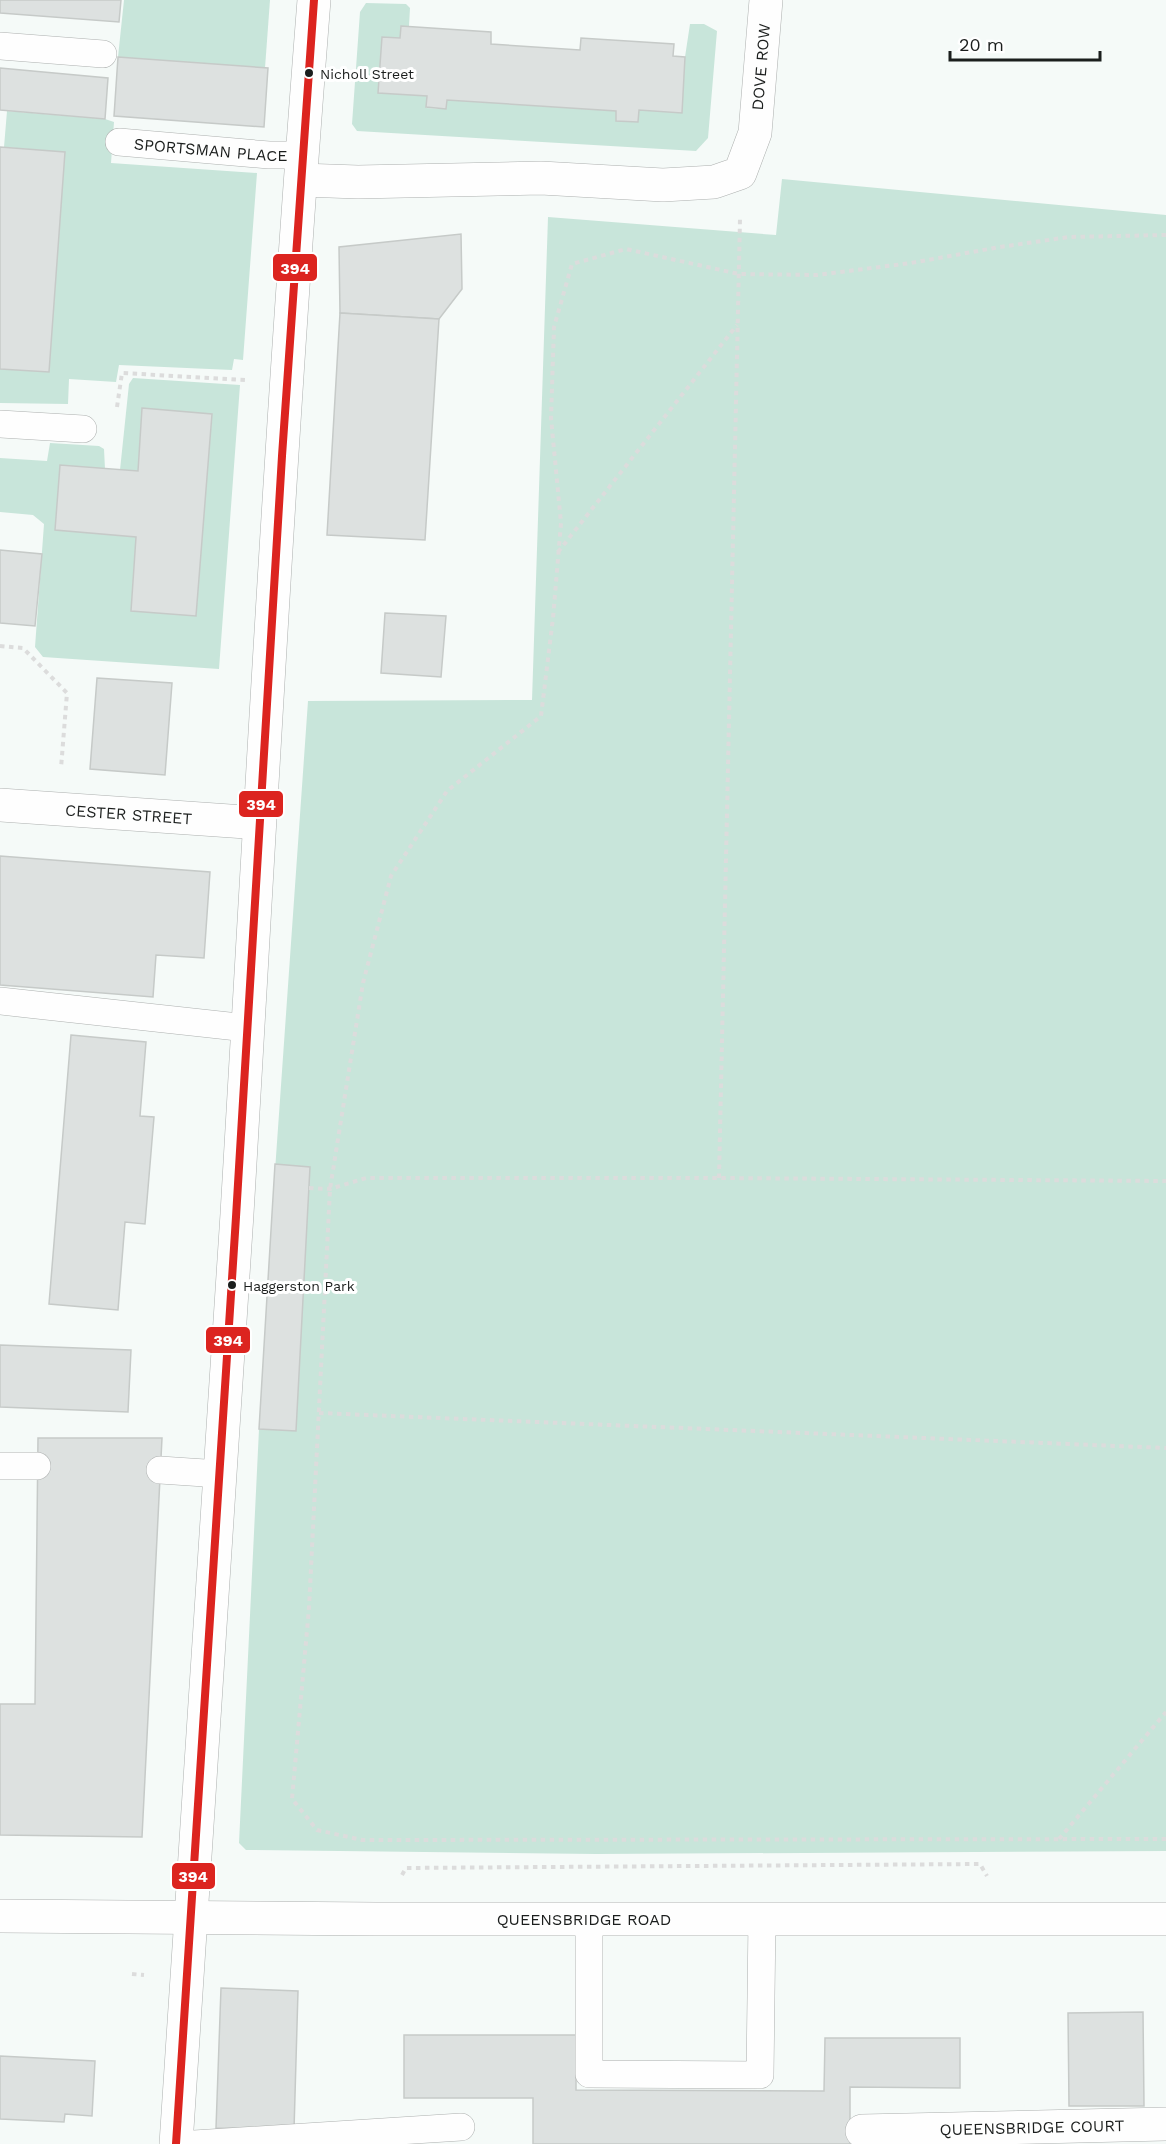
<svg xmlns="http://www.w3.org/2000/svg" width="1166" height="2144" viewBox="0 0 1166 2144" font-family="'Work Sans',sans-serif">
	<rect width="100%" height="100%" fill="#f5faf8"/>
	<!-- green -->
	<g fill="#c8e5da">
		<path d="M124 0H270L265 68 118 57Z"/>
		<path d="M366 3 406 4 410 8 409 26 401 27 400 38 382 37 378 93 427 96 426 108 446 109 447 100 616 111V121L638 122 639 110 682 112 685 57 690 24H704L717 31 708 138 696 151 357 131 352 124 360 12Z"/>
		<path d="M7 111 105 119 114 122 111 163 257 173 243 360 234 359 232 370 119 365 116 382 69 379 68 404 0 403V369L49 372 65 152 4 147Z"/>
		<path d="M782 179 1166 215V1851L596 1854 246 1850 239 1843 259 1429 274 1185 308 701 532 700 548 217 776 235Z"/>
		<path d="M133 378 240 385 219 669 43 657 35 647 44 524 33 515 0 512V458L47 461 50 443 99 446 104 449 105 469 60 466 55 530 136 537 131 610 196 616 212 414 142 409 138 471 120 470 129 384Z"/>
	</g>
	<!-- building -->
	<g fill="#dde1e0" stroke="#c6cac8" stroke-width="1.5">
		<path d="M0 0H121L119 22 0 13Z"/>
		<path d="M401 26 491 32V44L580 50 581 38 674 44 673 56 685 57 682 113 639 110 638 122 616 121V111L447 100 446 109 426 107 427 96 378 93 382 37 400 38Z"/>
		<path d="M118 57 268 68 264 127 114 116Z"/>
		<path d="M0 68 108 78 105 119 0 110Z"/>
		<path d="M0 147 65 152 49 372 0 369Z"/>
		<path d="M461 234 462 289 439 319 340 313 339 247Z"/>
		<path d="M340 313 439 319 425 540 327 535Z"/>
		<path d="M142 408 212 414 196 616 131 611 136 537 55 530 60 465 138 471Z"/>
		<path d="M0 550 42 554 35 626 0 623Z"/>
		<path d="M385 613 446 616 441 677 381 673Z"/>
		<path d="M97 678 172 683 165 775 90 769Z"/>
		<path d="M0 856 210 872 204 958 156 955 153 997 0 985Z"/>
		<path d="M71 1035 146 1042 140 1116 154 1117 145 1224 125 1222 118 1310 49 1304Z"/>
		<path d="M275 1164 310 1167 296 1431 259 1429Z"/>
		<path d="M0 1345 131 1350 128 1412 0 1407Z"/>
		<path d="M38 1438H162L142 1837 0 1835V1704H35Z"/>
		<path d="M221 1988 298 1991 294 2130 216 2128Z"/>
		<path d="M1143 2012 1144 2106H1069L1068 2013Z"/>
		<path d="M404 2035H576V2090L824 2091 825 2038H960V2088L850 2087V2144H533V2098H404Z"/>
		<path d="M0 2056 95 2061 92 2116 65 2114 64 2122 0 2119Z"/>
	</g>
	<g fill="none" stroke-linecap="round" stroke-linejoin="round">
		<!-- lane casing -->
		<g stroke="#adb0af" stroke-width="28">
			<g id="lane">
				<path d="M0 46 103 54"/>
				<path id="s1" d="M119 142 269 155H302"/>
				<path d="M0 424 83 429"/>
				<path d="M0 1001 247 1028"/>
				<path d="M0 1466H37"/>
				<path d="M160 1470 220 1474"/>
				<path d="M589 1918V2074L760 2075 762 1919"/>
				<path d="M194 2144 461 2127"/>
			</g>
		</g>
		<!-- street casing -->
		<g stroke="#adb0af" stroke-width="34">
			<g id="street">
				<path id="s2" d="M301 180 358 182 541 178 663 185 714 182 740 173 755 133 766 0"/>
				<path id="s3" d="M0 805 259 823"/>
				<path d="M191 1917C205 1683 222 1449 237 1214 261 809 282 404 314 0"/>
				<path id="s4" d="M862 2131 1166 2124"/>
			</g>
		</g>
		<!-- secondary casing -->
		<g stroke="#adb0af" stroke-width="34">
			<g id="secondary">
				<path id="s5" d="M0 1916 376 1919H1166"/>
				<path d="M176 2144 191 1917"/>
			</g>
		</g>
		<!-- path -->
		<g stroke="#dcdcdc" stroke-width="4" stroke-dasharray="4.5 4.5" stroke-linecap="butt">
			<path d="M1166 235 1069 237 1000 247 911 263 817 275 739 274 626 249 572 264 554 327 551 418 561 523 553 618 541 716 447 791 391 876 363 983 330 1189 309 1608 292 1799 317 1830 362 1840 1166 1839"/>
			<path d="M117 407 122 373 245 380"/>
			<path d="M558 552 737 325"/>
			<path d="M0 646 23 648 67 693 61 768"/>
			<path d="M719 1178 740 219"/>
			<path d="M309 1188 330 1189 366 1178H719L1166 1181"/>
			<path d="M319 1413 1166 1448"/>
			<path d="M1059 1839 1166 1712"/>
			<path d="M402 1875 406 1868 980 1864 987 1876"/>
			<path d="M132 1974 144 1975"/>
		</g>
		<!-- lane -->
		<use href="#lane" stroke="#fefefe" stroke-width="27"/>
		<!-- street -->
		<use href="#street" stroke="#fefefe" stroke-width="33"/>
		<!-- secondary -->
		<use href="#secondary" stroke="#fefefe" stroke-width="33"/>
		<!-- bus-1 casing -->
		<g stroke="#fff" stroke-width="12">
			<path id="bus-1" d="M176 2144 236 1217 282 456 314 0"/>
		</g>
		<!-- bus-1 -->
		<use href="#bus-1" stroke="#dc241f" stroke-width="8"/>
	</g>
	<!-- markers -->
	<g fill="#1b1e1d" stroke="#fff" stroke-width="2">
		<circle cx="309" cy="73" r="5"/>
		<circle cx="232" cy="1285" r="5"/>
	</g>
	<g text-anchor="middle" stroke-width="6" stroke-linejoin="round" paint-order="stroke">
		<!-- bus labels -->
		<g font-size="14" fill="#1b1e1d" stroke="#fff" text-anchor="start">
			<text x="320" y="79">Nicholl Street</text>
			<text x="243" y="1291">Haggerston Park</text>
		</g>
		<!-- street labels -->
		<g font-size="16" fill="#1b1e1d" stroke="#fff">
			<text dy="6" stroke="none"><textPath href="#s2" startOffset="550">DOVE ROW</textPath></text>
			<text dy="6" stroke="none"><textPath href="#s1" startOffset="92">SPORTSMAN PLACE</textPath></text>
			<text dy="6" stroke="none"><textPath href="#s3" startOffset="129">CESTER STREET</textPath></text>
			<text dy="6" stroke="none"><textPath href="#s5" startOffset="584">QUEENSBRIDGE ROAD</textPath></text>
			<text dy="6" stroke="none"><textPath href="#s4" startOffset="170">QUEENSBRIDGE COURT</textPath></text>
		</g>
	</g>
	<g stroke="#fff" stroke-width="2">
		<rect x="272" y="253" width="46" height="29" rx="6" fill="#dc241f"/>
		<rect x="238" y="790" width="46" height="28" rx="6" fill="#dc241f"/>
		<rect x="205" y="1326" width="46" height="28" rx="6" fill="#dc241f"/>
		<rect x="171" y="1862" width="45" height="28" rx="6" fill="#dc241f"/>
	</g>
	<g font-size="16" text-anchor="middle" font-weight="bold" fill="#fff">
		<text x="295" y="274">394</text>
		<text x="261" y="810">394</text>
		<text x="228" y="1346">394</text>
		<text x="193" y="1882">394</text>
	</g>
	<!-- scale -->
	<path d="M950 51v9h150v-9" fill="none" stroke="#1b1e1d" stroke-width="3"/>
	<text x="959" y="51" font-size="18" fill="#1b1e1d" stroke="#ffffff" stroke-width="4.5" paint-order="stroke">20 m</text>
</svg>
